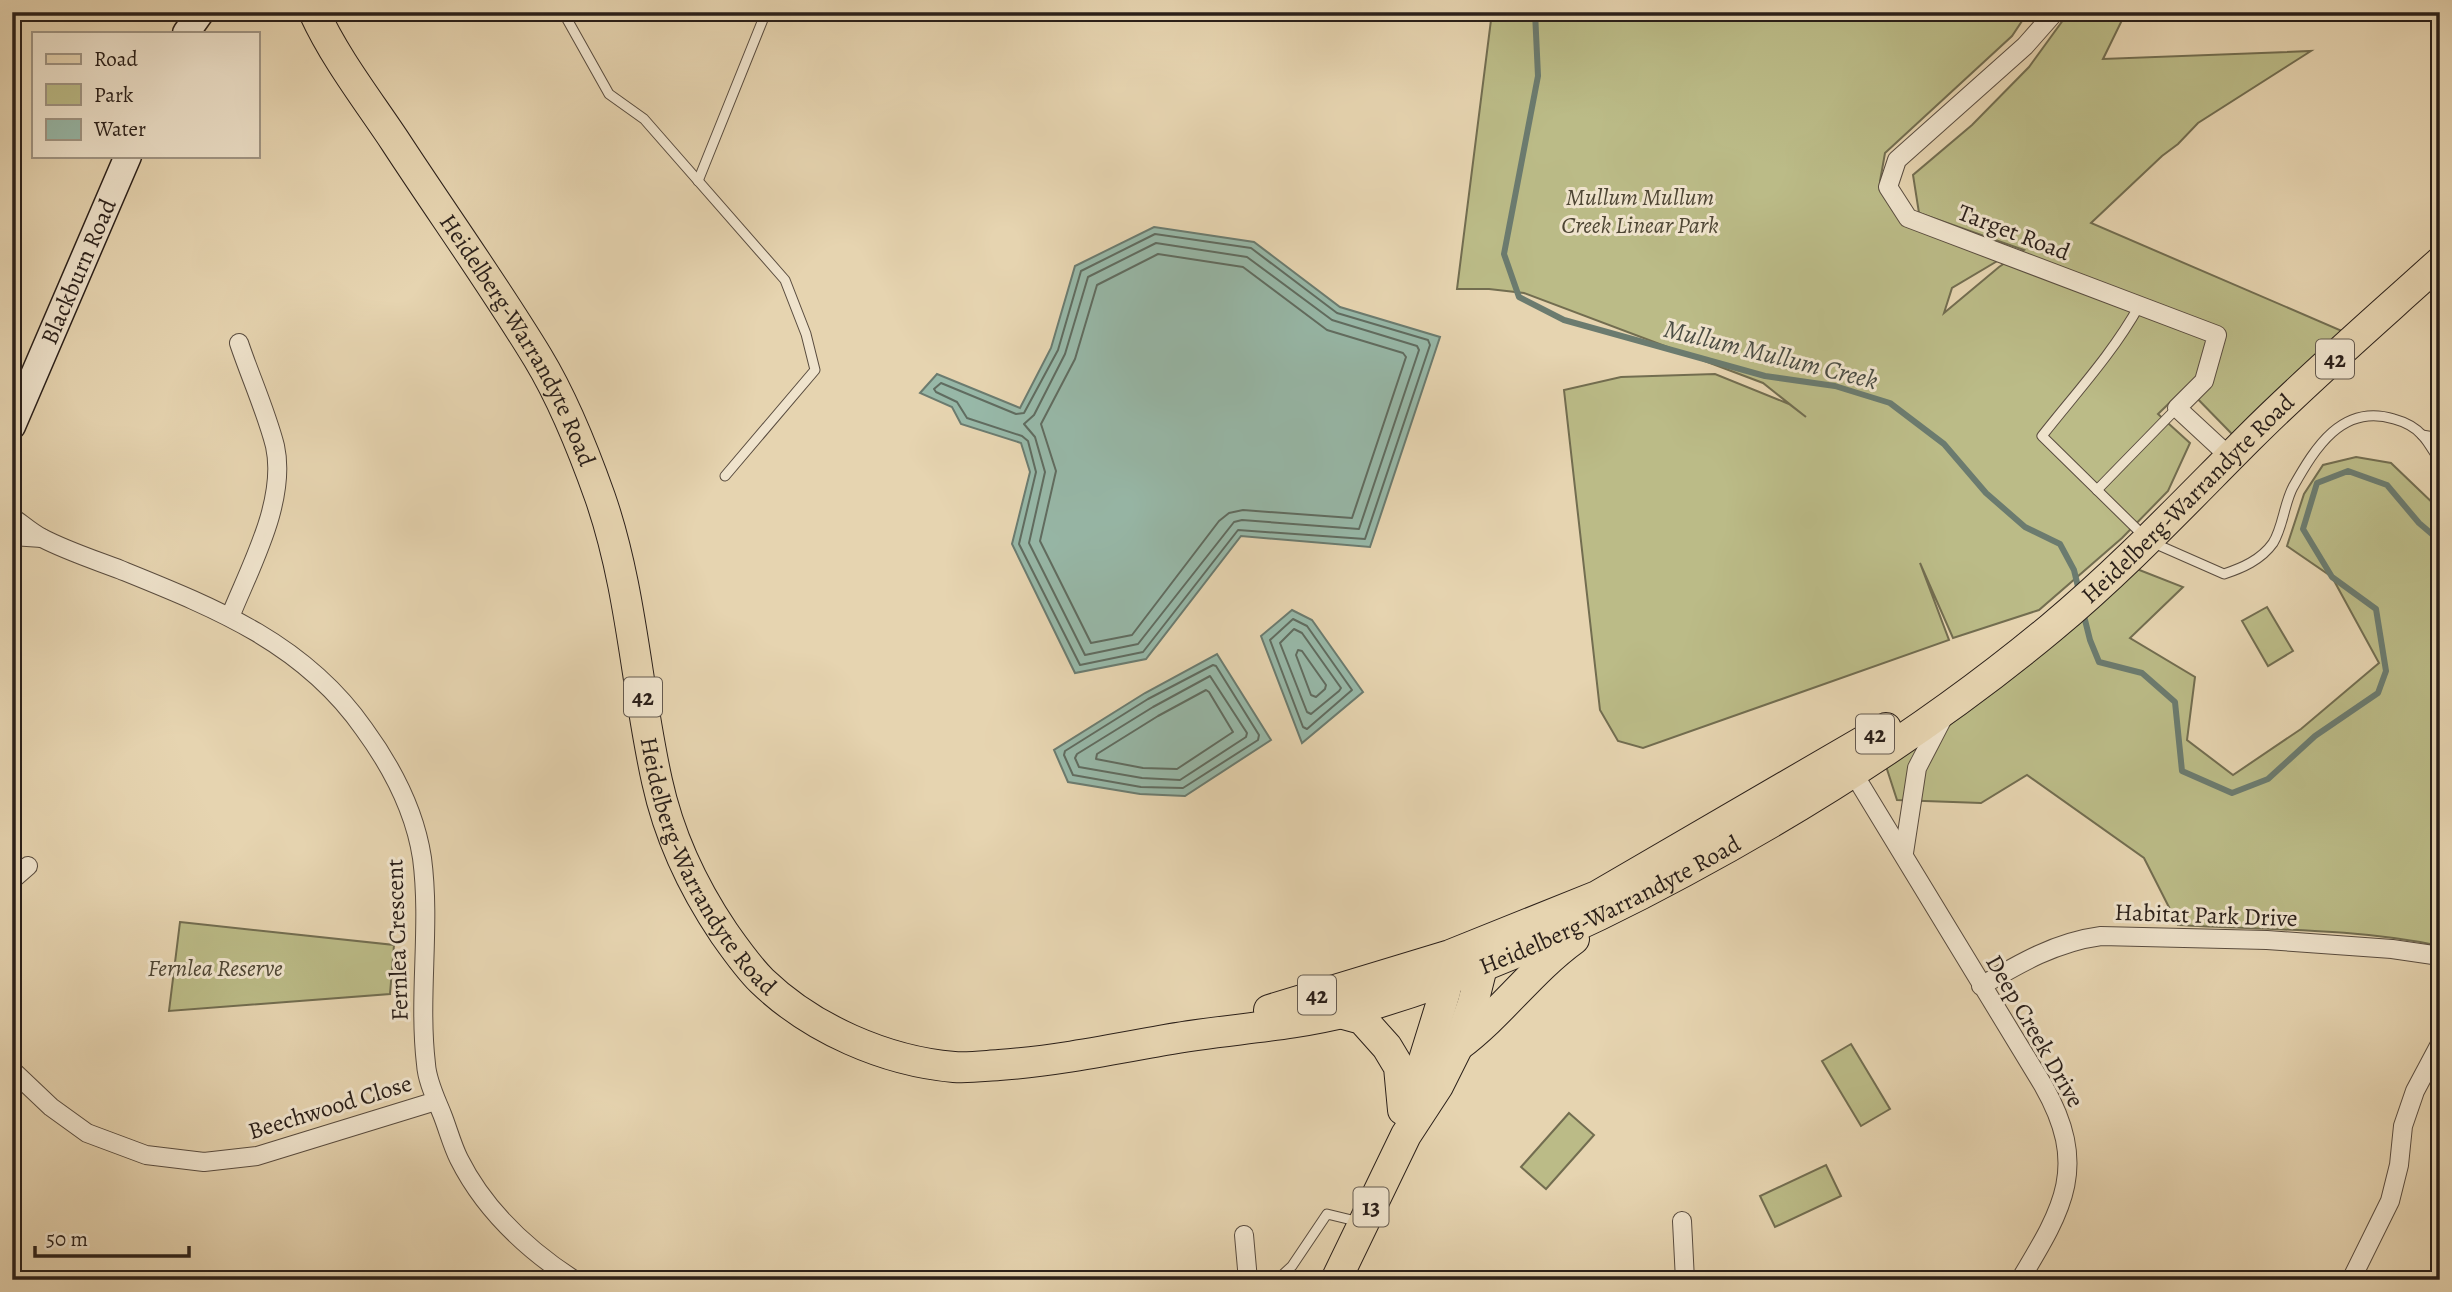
<svg xmlns="http://www.w3.org/2000/svg" width="2452" height="1292" viewBox="0 0 2452 1292" font-family="Alegreya,serif">
	<rect width="100%" height="100%" fill="#e6d4b0"/>
	<filter id="stains"><feTurbulence type="fractalNoise" baseFrequency=".00286" numOctaves="4"/><feColorMatrix values="0 0 0 0 .2 0 0 0 0 .09 0 0 0 0 .02 0 0 0 .5 -.17"/></filter>
	<radialGradient id="worn" r=".72"><stop offset=".6" stop-color="#630" stop-opacity="0"/><stop offset="1" stop-color="#630" stop-opacity=".3"/></radialGradient>
	<!-- green -->
	<g fill="#bbbb87" stroke="#726d50" stroke-width="2">
		<path d="M1492 12H2028L2012 36 1885 153 1880 181 1902 223 1999 260 1952 288 1944 313 1999 267 2024 250 1919 213 1913 175 1972 125 2029 67 2069 12H2126L2103 59 2311 51 2198 123 2178 144 2162 156 2091 223 2342 331 2232 434 2186 387 2158 414 2190 443 2168 491 2122 538 2039 610 1953 638 1920 563 1949 640 1643 748 1618 741 1600 710 1564 390 1621 377 1715 374 1789 404 1806 417 1763 383 1524 293 1489 289H1457Z"/>
		<path d="M2356 457 2391 463 2440 510V946C2355 928 2265 930 2178 925L2144 858 2027 775 1981 803 1897 800 1885 763 2124 564 2183 587 2130 638 2195 677 2187 740 2233 775 2301 729 2379 663 2332 577 2287 546 2304 494 2323 465Z"/>
		<path d="M2267 607 2293 651 2268 666 2242 621Z"/>
		<path d="M180 922 394 945 390 994 169 1011Z"/>
		<path d="M1851 1044 1890 1109 1861 1126 1822 1061Z"/>
		<path d="M1569 1113 1594 1135 1546 1189 1521 1167Z"/>
		<path d="M1826 1165 1841 1196 1775 1227 1760 1196Z"/>
	</g>
	<!-- water -->
	<g fill="#97b8a8" stroke="#6b7b6f" stroke-width="2">
		<path d="M1154 227 1254 242 1340 307 1440 337 1370 547 1241 536 1146 659 1075 673 1012 544 1030 472 1021 443 961 424 952 407 920 393 937 374 1020 408 1051 348 1075 266Z"/>
		<path d="M1292 610 1312 620 1363 692 1302 743 1261 636Z"/>
		<path d="M1217 654 1271 740 1185 796 1140 794 1068 782 1054 750 1145 693Z"/>
	</g>
	<g fill="none" stroke-linecap="round" stroke-linejoin="round">
		<!-- shore -->
		<g stroke="#606c60" stroke-width="2">
			<path d="M1155 234 1251 248 1337 313 1428 340 1430 345 1365 539 1238 530 1143 652 1080 665 1019 544 1036 472 1028 441 1022 436 967 418 957 402 936 392 934 389 941 383 1016 414 1024 413 1058 350 1081 271Z"/>
			<path d="M1156 243 1247 257 1332 320 1417 346 1419 350 1359 529 1242 520 1234 522 1138 644 1085 655 1029 543 1045 472 1035 437 1024 424 1034 415 1065 354 1088 277Z"/>
			<path d="M1158 254 1243 267 1327 330 1403 353 1406 357 1352 518 1243 510 1229 513 1219 521 1132 635 1091 643 1040 541 1056 471 1041 424 1075 359 1097 285Z"/>
			<path d="M1293 619 1307 626 1352 690 1307 729 1303 727 1270 640Z"/>
			<path d="M1294 629 1302 633 1341 688 1339 691 1311 714 1307 712 1280 643Z"/>
			<path d="M1298 650 1302 651 1326 685 1325 689 1316 697 1311 695 1296 655Z"/>
			<path d="M1213 665 1216 666 1259 735 1258 740 1183 788 1141 787 1073 775 1064 755 1065 751 1148 699Z"/>
			<path d="M1210 676 1247 733 1246 737 1180 780 1142 778 1079 767 1075 758 1077 754 1153 707Z"/>
			<path d="M1206 690 1209 692 1233 732 1177 769 1143 768 1096 759 1097 754 1158 716Z"/>
		</g>
		<!-- stream -->
		<g stroke="#6b7b6f" stroke-width="6">
			<path d="M1535 12 1538 76 1504 254 1519 297 1564 320 1765 376 1835 386 1890 403 1944 444 1986 493 2025 527 2060 544 2074 570 2079 591"/>
			<path d="M2083 612 2090 640 2099 662 2142 673 2175 702 2182 771 2232 793 2268 779 2315 736 2378 693 2386 671 2376 609 2332 577 2303 529 2317 483 2348 471 2387 485 2419 523 2440 541"/>
		</g>
		<!-- service casing -->
		<g stroke="#594c3f" stroke-width="11">
			<g id="service">
				<path d="M563 12 609 94 644 119 785 280 806 334 815 370 725 476"/>
				<path d="M698 181 766 12"/>
				<path d="M2139 306C2113 353 2075 394 2042 436L2149 541 2224 574C2242 568 2261 560 2273 543 2283 527 2284 504 2293 487 2315 448 2342 403 2394 419 2405 422 2414 426 2422 435 2429 442 2434 453 2440 461"/>
				<path d="M2422 435 2440 438"/>
				<path d="M2097 490 2177 408"/>
				<path d="M1277 1280 1292 1266 1327 1214 1360 1222"/>
			</g>
		</g>
		<!-- minor casing -->
		<g stroke="#594c3f" stroke-width="20">
			<g id="minor">
				<path d="M2055 12 2025 46 1897 160 1888 187 1908 218 2217 335 2204 381 2177 408 2231 458"/>
				<path d="M12 517C22 524 32 533 42 538 67 551 95 560 121 570 215 608 304 643 364 729 391 766 415 812 422 858 431 926 418 996 426 1064 427 1081 436 1099 442 1114 448 1129 452 1145 459 1159 484 1209 528 1250 574 1280"/>
				<path d="M12 536 42 538"/>
				<path d="M230 617C250 567 287 501 275 446 266 411 250 376 239 343"/>
				<path d="M1849 766 2043 1085C2089 1166 2064 1207 2020 1280"/>
				<path d="M1904 853 1917 768 1944 716"/>
				<path d="M12 880 28 866"/>
				<path d="M1981 986C2020 963 2056 942 2101 936L2267 940 2392 949 2440 956"/>
				<path d="M12 1070 51 1107 87 1133 146 1155 204 1162 257 1156 436 1101"/>
				<path d="M1682 1221 1685 1280"/>
				<path d="M1244 1235 1248 1280"/>
				<path d="M2351 1280 2390 1201 2399 1165 2403 1126 2415 1091 2440 1044"/>
			</g>
		</g>
		<!-- secondary casing -->
		<g stroke="#2a1f19" stroke-width="29">
			<g id="secondary">
				<path d="M186 33 201 12"/>
				<path id="s1" d="M12 426 128 156"/>
			</g>
		</g>
		<!-- primary casing -->
		<g stroke="#2a1f19" stroke-width="32">
			<g id="primary">
				<path id="s2" d="M314 12C335 58 367 99 395 141 442 213 493 284 538 358 564 401 583 449 600 497 632 589 636 687 657 781 669 836 693 887 724 933 736 950 747 966 762 981 812 1029 885 1061 954 1067 969 1068 984 1066 999 1065 1056 1061 1110 1050 1165 1040 1225 1029 1287 1027 1346 1012 1464 980 1576 930 1683 872 1813 802 1938 722 2051 628 2122 569 2184 503 2249 438 2310 377 2376 320 2440 262"/>
				<path d="M1269 1010 1450 955 1597 896 1886 728"/>
				<path d="M1340 1013 1362 1019 1387 1047 1399 1067 1403 1110"/>
				<path d="M1458 1046C1501 1014 1530 971 1574 939"/>
				<path d="M1410 1117 1418 1079 1445 992 1449 966"/>
				<path d="M1336 1280 1406 1135 1438 1086 1458 1046 1473 1003 1485 955"/>
			</g>
		</g>
		<!-- service -->
		<use href="#service" stroke="#efe3cc" stroke-width="9"/>
		<!-- minor -->
		<use href="#minor" stroke="#efe3cc" stroke-width="18"/>
		<!-- secondary -->
		<use href="#secondary" stroke="#efe3cc" stroke-width="26"/>
		<!-- primary -->
		<use href="#primary" stroke="#e6d4b0" stroke-width="30"/>
	</g>
	<g text-anchor="middle" stroke-width="6" stroke-linejoin="round" paint-order="stroke">
		<!-- shield labels -->
		<g fill="#efe3cc" stroke="#655a4f" stroke-width="2">
			<rect x="2316" y="339.5" width="38" height="39" rx="5"/>
			<rect x="624" y="677.5" width="38" height="39" rx="5"/>
			<rect x="1856" y="714.5" width="38" height="39" rx="5"/>
			<rect x="1298" y="975.5" width="38" height="39" rx="5"/>
			<rect x="1353.5" y="1187.5" width="35" height="39" rx="5"/>
		</g>
		<g font-size="23" font-weight="bold" fill="#2a1f19">
			<text x="2335" y="367">42</text>
			<text x="643" y="705">42</text>
			<text x="1875" y="742">42</text>
			<text x="1317" y="1003">42</text>
			<text x="1371" y="1215">13</text>
		</g>
		<!-- park labels -->
		<g font-size="24" font-style="italic" fill="#4e4634" stroke="#efe3cc">
			<text x="1640" y="205">Mullum Mullum<tspan x="1640" dy="28">Creek Linear Park</tspan></text>
			<text x="215" y="976">Fernlea Reserve</text>
		</g>
		<!-- street labels -->
		<g font-size="24" fill="#2a1f19" stroke="#efe3cc">
			<text transform="translate(2014 232) rotate(21)" y="8">Target Road</text>
			<text dy="8" stroke="none"><textPath href="#s1" startOffset="168">Blackburn Road</textPath></text>
			<text dy="8" stroke="none"><textPath href="#s2" startOffset="387">Heidelberg-Warrandyte Road</textPath></text>
			<text dy="8" stroke="none"><textPath href="#s2" startOffset="2690">Heidelberg-Warrandyte Road</textPath></text>
			<text dy="8" stroke="none"><textPath href="#s2" startOffset="954">Heidelberg-Warrandyte Road</textPath></text>
			<text dy="8" stroke="none"><textPath href="#s2" startOffset="1979">Heidelberg-Warrandyte Road</textPath></text>
			<text transform="translate(2206 915) rotate(2)" y="8">Habitat Park Drive</text>
			<text transform="translate(397 940) rotate(-92)" y="8">Fernlea Crescent</text>
			<text transform="translate(2035 1031) rotate(60)" y="8">Deep Creek Drive</text>
			<text transform="translate(330 1107) rotate(-17)" y="8">Beechwood Close</text>
		</g>
		<!-- water labels -->
		<g font-size="26" font-style="italic" fill="#4b4d44" stroke="#efe3cc">
			<text transform="translate(1771 354) rotate(14)" y="9">Mullum Mullum Creek</text>
		</g>
	</g>
	<!-- margin -->
	<rect width="2452" height="1292" fill="none" stroke="#e6d4b0" stroke-width="42"/>
	<rect x="14" y="14" width="2424" height="1264" fill="none" stroke="#2a1f19" stroke-width="3.5"/>
	<rect x="21" y="21" width="2410" height="1250" fill="none" stroke="#2a1f19" stroke-width="2"/>
	<!-- legend -->
	<rect x="32" y="32" width="228" height="126" fill="#efe3cc" stroke="#a09584" stroke-width="2"/>
	<rect x="46" y="54" width="35" height="10" fill="#e6d4b0" stroke="#a09584" stroke-width="2"/>
	<text x="94" y="66" font-size="21" fill="#2a1f19">Road</text>
	<rect x="46" y="84" width="35" height="21" fill="#bbbb87" stroke="#a09584" stroke-width="2"/>
	<text x="94" y="102" font-size="21" fill="#2a1f19">Park</text>
	<rect x="46" y="119" width="35" height="21" fill="#97b8a8" stroke="#a09584" stroke-width="2"/>
	<text x="94" y="136" font-size="21" fill="#2a1f19">Water</text>
	<!-- scale -->
	<path d="M35 1246v10h154v-10" fill="none" stroke="#2a1f19" stroke-width="3.5"/>
	<text x="46" y="1246" font-size="21" fill="#2a1f19" stroke="#efe3cc" stroke-width="5" paint-order="stroke">50 m</text>
	<rect width="100%" height="100%" filter="url(#stains)"/>
	<rect width="100%" height="100%" fill="url(#worn)"/>
</svg>
